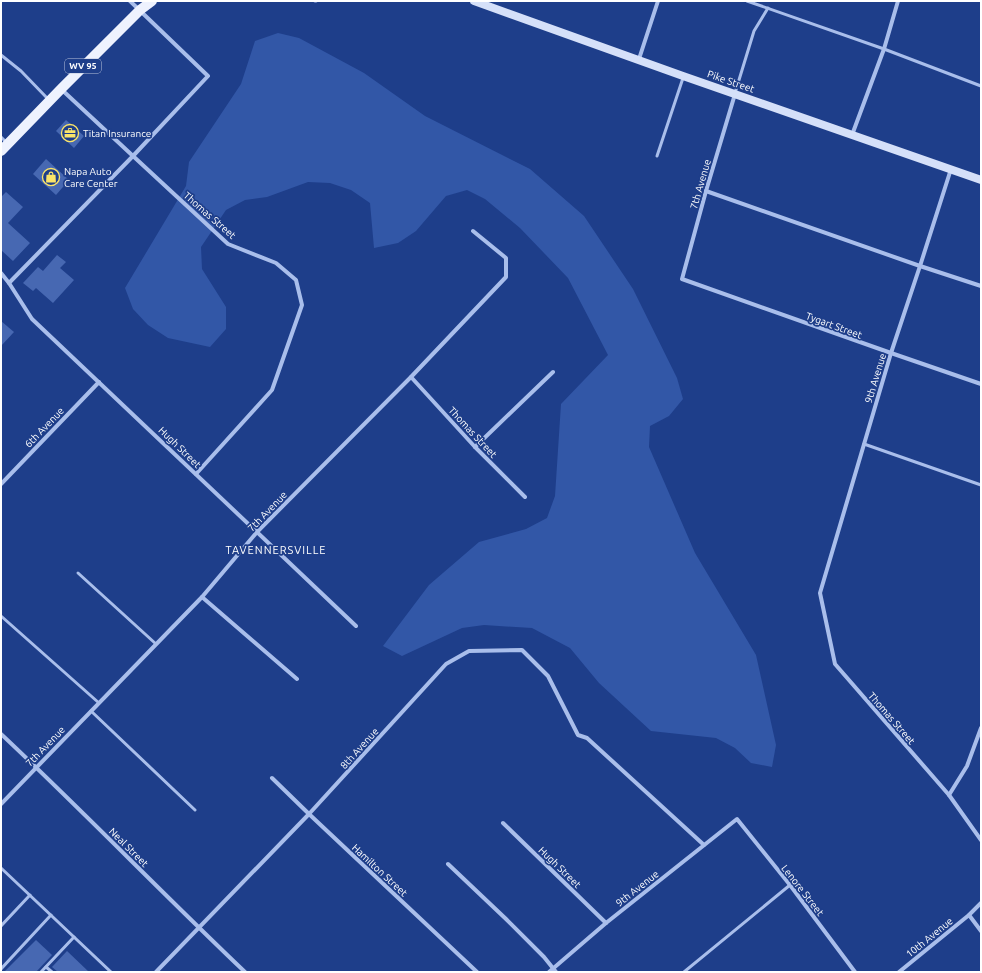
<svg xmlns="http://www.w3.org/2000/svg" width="982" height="973" viewBox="0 0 982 973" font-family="Ubuntu,sans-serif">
	<rect width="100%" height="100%" fill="#1e3e8a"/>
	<!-- green -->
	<path fill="#3257a7" d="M278 33 299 38 364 73 425 116 530 169 584 216 633 289 677 378 683 399 669 416 650 426 649 447 695 553 756 655 776 745 772 767 751 763 735 748 716 738 651 731 599 683 570 648 532 628 484 625 462 628 402 656 383 646 429 585 479 542 526 529 547 518 555 496 561 404 608 355 568 278 520 228 485 199 467 190 446 196 416 231 398 243 374 248 370 203 351 190 330 183 308 182 267 197 245 200 226 210 201 247 202 269 226 307V329L210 347 168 338 148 325 133 309 125 288 186 186 189 162 241 84 255 41Z"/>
	<!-- building -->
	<g fill="#4768b2">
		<path d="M66 120 84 136 74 148 56 131Z"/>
		<path d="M46 159 69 180 56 195 33 174Z"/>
		<path d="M6 192 23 207 8 223 30 243 13 261 1 250V197Z"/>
		<path d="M57 255 66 262 60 268 74 280 53 303 36 288 33 291 23 283 38 267 43 271Z"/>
		<path d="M1 321 14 332 1 346Z"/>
		<path d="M36 940 52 955 36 972H4Z"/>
		<path d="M67 951 89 972H58L52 967Z"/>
	</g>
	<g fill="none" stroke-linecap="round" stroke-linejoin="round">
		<!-- lane -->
		<g stroke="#a9beeb" stroke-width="3">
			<path d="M315 1H316"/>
			<path d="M747 1 884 49 981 86"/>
			<path d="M1 55 21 71 48 99"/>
			<path d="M735 93 754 31 768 8"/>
			<path d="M1 137 7 143"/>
			<path d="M657 156 683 78"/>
			<path d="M864 444 981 485"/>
			<path d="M78 573 156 644"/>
			<path d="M1 616 99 703"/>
			<path d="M91 711 195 810"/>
			<path d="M1 868 111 972"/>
			<path d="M1 926 30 895"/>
			<path d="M46 967 52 972"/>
			<path d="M1 969 51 915"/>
			<path d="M41 972 74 937"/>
			<path d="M684 972 790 885"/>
		</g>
		<!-- street -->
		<g stroke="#a9beeb" stroke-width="4">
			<path d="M639 59 658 1"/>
			<path d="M61 89 133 156 228 244 276 263 296 280 302 305 272 390 196 474"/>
			<path d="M735 94 706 191 682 279 891 353 981 384"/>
			<path d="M852 135 884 49 898 1"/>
			<path d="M951 169 920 266 891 353 820 593 835 664 949 795 981 840"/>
			<path d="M706 191 920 266 981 286"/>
			<path d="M1 273 9 283 32 319 356 626"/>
			<path d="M9 283 133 156 208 76 130 1"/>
			<path d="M411 377 475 447 525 497"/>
			<path d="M475 447 553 372"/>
			<path d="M1 484 99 382"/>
			<path d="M202 597 297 679"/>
			<path d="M1 734C84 812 163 894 245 972"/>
			<path d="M272 778 309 814 477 972"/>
			<path d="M949 795 967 766 981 728"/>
			<path d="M1 804 202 597 257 532 411 377 506 277V258L473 231"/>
			<path d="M503 823 606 923"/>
			<path d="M448 864 506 919 544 957 556 972"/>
			<path d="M969 915 981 931"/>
			<path d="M156 972 309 814 446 664 469 651 522 650 548 676 578 735 587 738 704 845"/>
			<path d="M549 972 606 923 737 819 790 885 855 972"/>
			<path d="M899 972 969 915 981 903"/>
		</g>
		<!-- secondary -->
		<path stroke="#d5e0f9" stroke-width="8" d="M474 1 683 76 981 180"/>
		<!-- primary -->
		<path stroke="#eef2fe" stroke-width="10" d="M1 151 61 89 140 10 152 1"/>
	</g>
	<!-- icons -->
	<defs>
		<g id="office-ring" transform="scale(0.9)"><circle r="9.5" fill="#1e3e8a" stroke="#fae469" stroke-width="1.5"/><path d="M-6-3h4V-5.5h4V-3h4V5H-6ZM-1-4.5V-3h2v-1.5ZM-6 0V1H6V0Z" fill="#fae469"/></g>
		<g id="shop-ring" transform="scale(0.9)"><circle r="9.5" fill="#1e3e8a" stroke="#fae469" stroke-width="1.5"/><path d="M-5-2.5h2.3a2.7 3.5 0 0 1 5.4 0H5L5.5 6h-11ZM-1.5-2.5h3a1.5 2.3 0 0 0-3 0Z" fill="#fae469"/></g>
	</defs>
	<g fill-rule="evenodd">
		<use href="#office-ring" x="70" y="133"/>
		<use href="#shop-ring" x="51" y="177"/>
	</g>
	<g text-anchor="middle" stroke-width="3.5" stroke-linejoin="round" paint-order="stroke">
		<!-- shield labels -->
		<rect fill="#1e3e8a" stroke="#bcc5dc" stroke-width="1" x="65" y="59" width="36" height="14" rx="3"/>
		<g font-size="9" font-weight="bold" fill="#fff">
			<text x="83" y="69">WV 95</text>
		</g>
		<!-- street labels -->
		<g font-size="10" fill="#fff" stroke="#1e3e8a">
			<text transform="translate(731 81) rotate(19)" y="4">Pike Street</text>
			<text transform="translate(700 184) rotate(-74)" y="4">7th Avenue</text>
			<text transform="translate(210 215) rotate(41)" y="4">Thomas Street</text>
			<text transform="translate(834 325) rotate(20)" y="4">Tygart Street</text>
			<text transform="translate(875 378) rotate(-73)" y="4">9th Avenue</text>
			<text transform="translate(44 427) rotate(-46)" y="4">6th Avenue</text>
			<text transform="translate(473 432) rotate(47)" y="4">Thomas Street</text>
			<text transform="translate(180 447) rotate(44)" y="4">Hugh Street</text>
			<text transform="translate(267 511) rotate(-46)" y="4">7th Avenue</text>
			<text transform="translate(892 718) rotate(49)" y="4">Thomas Street</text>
			<text transform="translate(45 746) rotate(-46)" y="4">7th Avenue</text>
			<text transform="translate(359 748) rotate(-48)" y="4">8th Avenue</text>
			<text transform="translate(129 847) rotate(45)" y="4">Neal Street</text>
			<text transform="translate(560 867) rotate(44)" y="4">Hugh Street</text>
			<text transform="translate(380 870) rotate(43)" y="4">Hamilton Street</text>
			<text transform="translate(637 888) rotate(-38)" y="4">9th Avenue</text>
			<text transform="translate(803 890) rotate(52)" y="4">Lenore Street</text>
			<text transform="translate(929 937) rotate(-39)" y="4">10th Avenue</text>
		</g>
		<!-- poi labels -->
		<g font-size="10" fill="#fff" stroke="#1e3e8a" text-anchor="start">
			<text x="83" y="137">Titan Insurance</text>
			<text x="64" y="175">Napa Auto<tspan x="64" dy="12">Care Center</tspan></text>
		</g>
		<!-- neighbourhood labels -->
		<g font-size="11" letter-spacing="1" fill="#fff" stroke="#1e3e8a">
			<text x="276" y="554">TAVENNERSVILLE</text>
		</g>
	</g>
	<!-- border -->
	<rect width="982" height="973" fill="none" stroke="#ffffff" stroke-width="4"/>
</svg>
